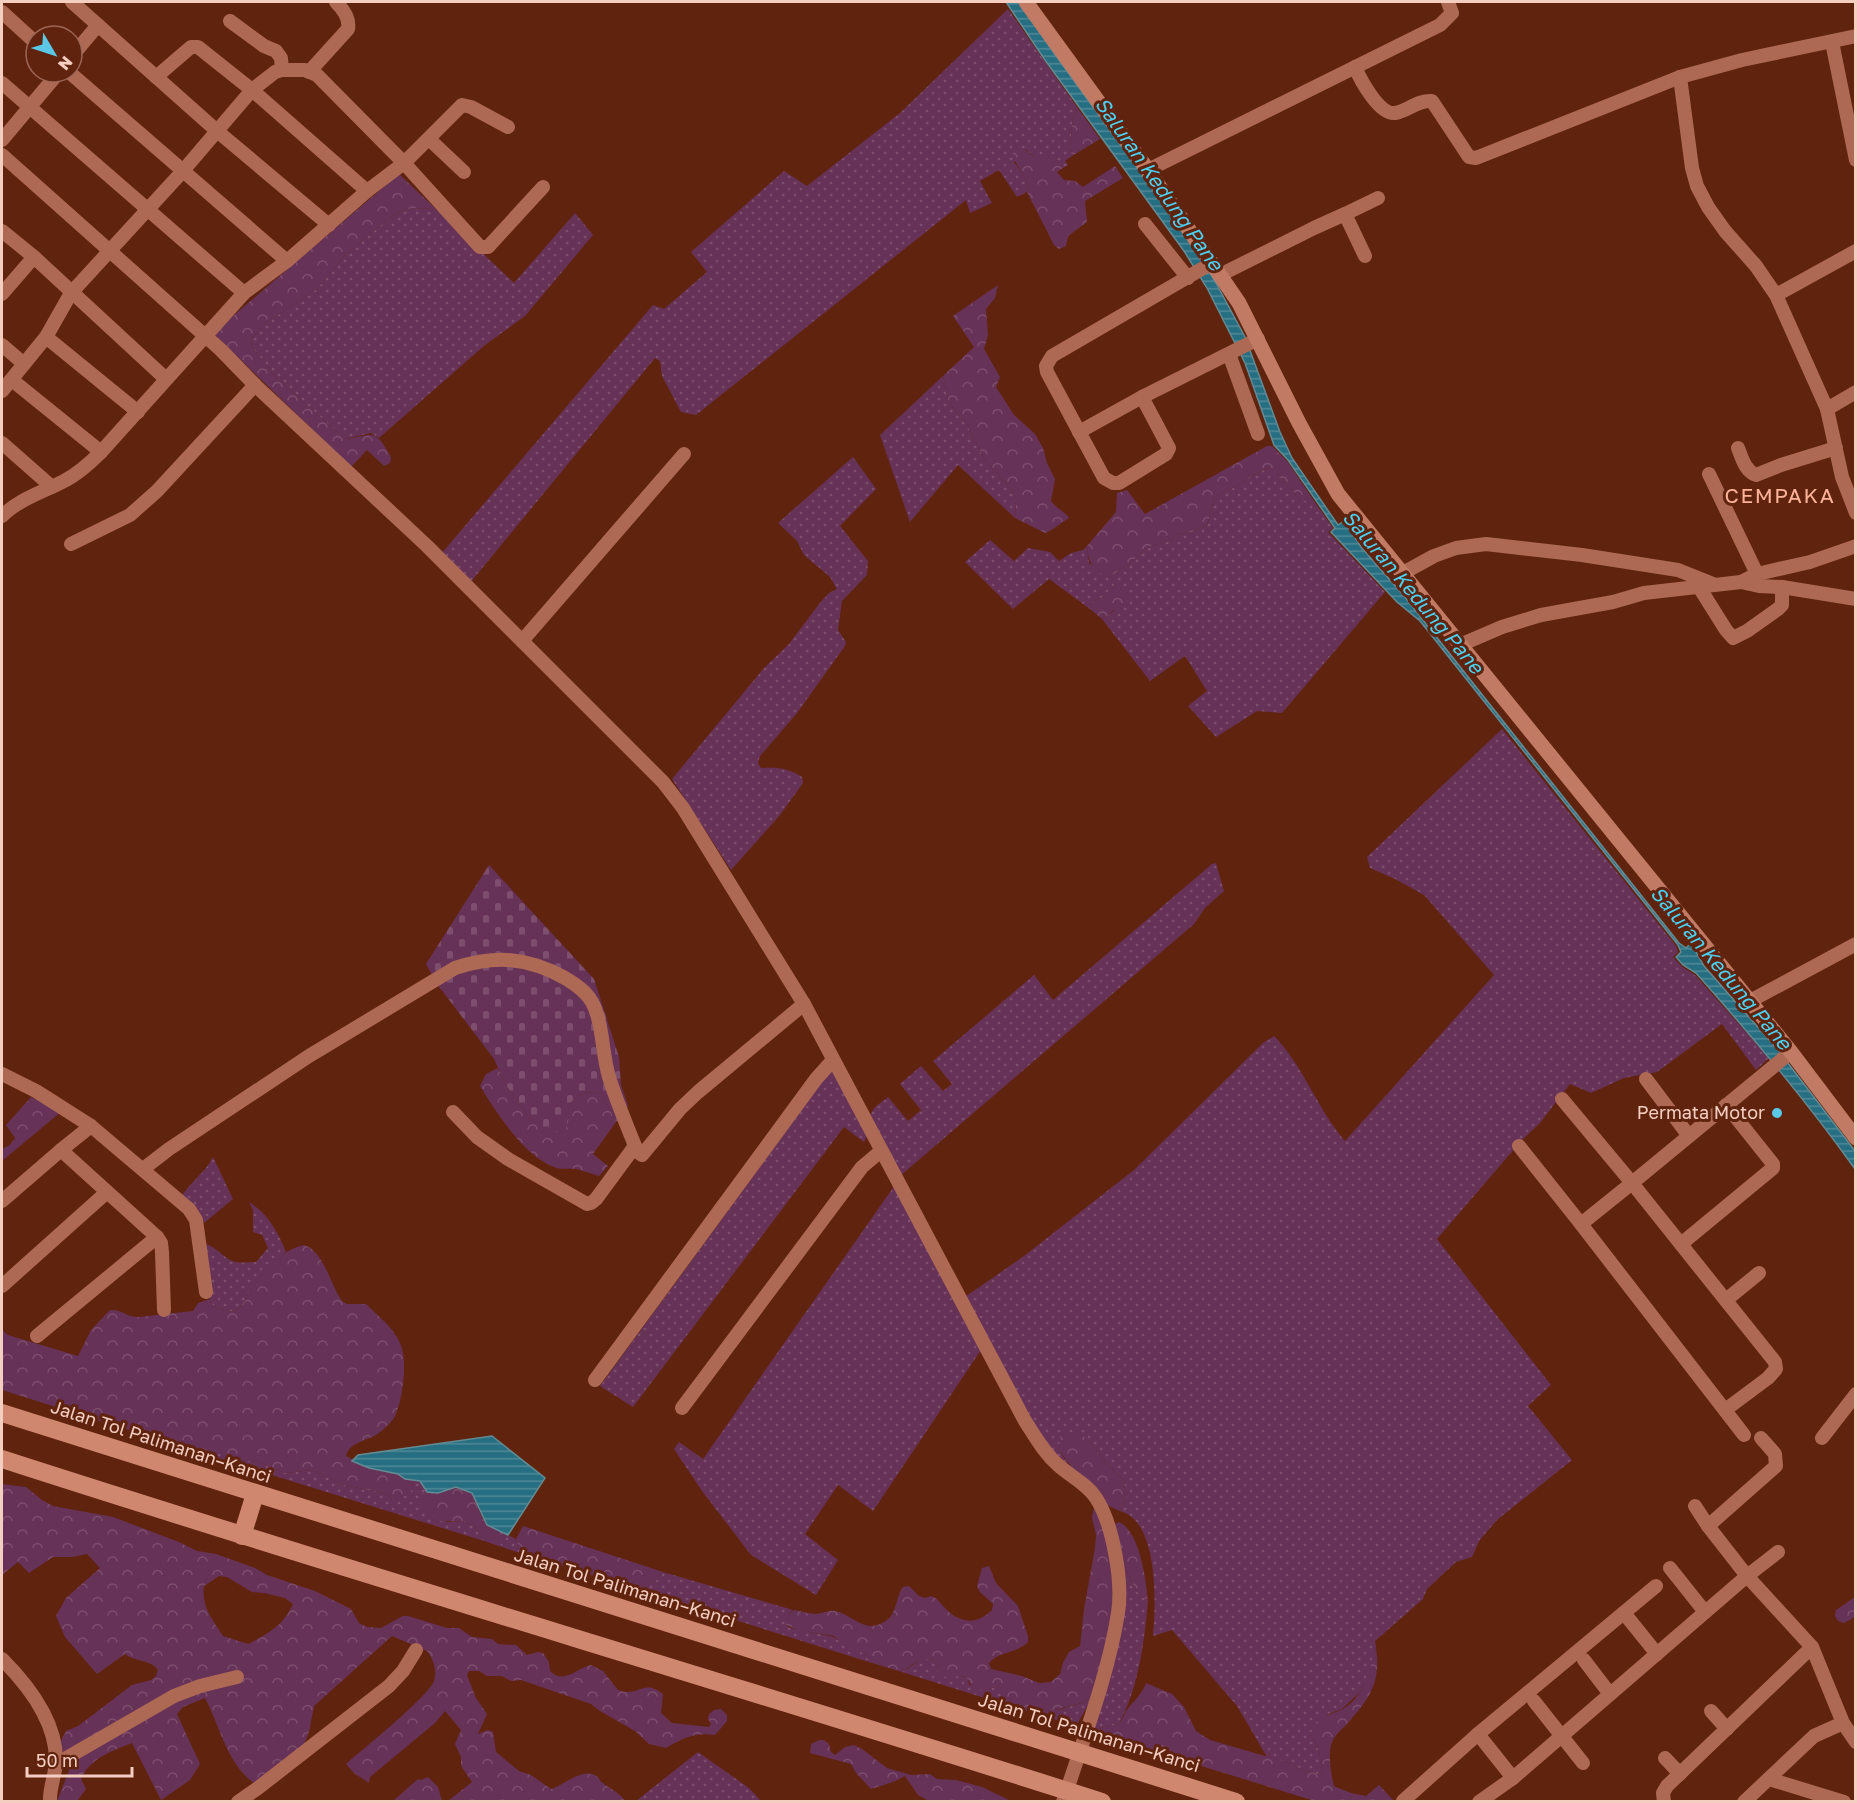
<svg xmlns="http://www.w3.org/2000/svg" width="1857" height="1803" viewBox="0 0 1857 1803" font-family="'Golos Text',sans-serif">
	<defs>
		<pattern id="grass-dots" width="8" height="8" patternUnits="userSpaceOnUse" patternTransform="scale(1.5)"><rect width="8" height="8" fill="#673258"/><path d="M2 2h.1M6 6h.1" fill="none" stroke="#7d4e6e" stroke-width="1.8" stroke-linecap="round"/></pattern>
		<pattern id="forest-crowns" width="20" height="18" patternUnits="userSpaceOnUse" patternTransform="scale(1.5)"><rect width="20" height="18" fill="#673258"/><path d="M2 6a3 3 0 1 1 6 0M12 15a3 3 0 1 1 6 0" fill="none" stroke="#7d4e6e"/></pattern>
		<pattern id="cemetery-stones" width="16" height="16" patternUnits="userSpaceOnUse" patternTransform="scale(1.5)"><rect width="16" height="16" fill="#673258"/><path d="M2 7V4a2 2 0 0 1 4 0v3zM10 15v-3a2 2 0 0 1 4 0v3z" fill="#7d4e6e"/></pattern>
		<pattern id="water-rules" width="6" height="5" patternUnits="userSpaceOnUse" patternTransform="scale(1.5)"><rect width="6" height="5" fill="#266e81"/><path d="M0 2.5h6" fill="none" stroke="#518897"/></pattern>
	</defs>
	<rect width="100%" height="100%" fill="#60230e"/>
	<!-- grass -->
	<g fill="url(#grass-dots)">
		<path d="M1008 9 1079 110 1073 117 1070 149 1072 156 1065 161 1068 165 1063 168 1056 158H1036L1025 149 1014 162C1020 171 1030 181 1027 192L1017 197 999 170 980 181 992 203 970 213 966 200 696 415 681 412 662 376 660 361 655 358 470 583 441 554 653 305 664 309 707 272 691 252 784 171 807 186 900 113Z"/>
		<path d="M411 208 436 209 514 283 575 213 593 235 525 316 485 345 379 438 371 433 345 439 274 375 256 352 251 344 252 338 265 324 317 289 344 256 393 215Z"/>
		<path d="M943 376 948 400 968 427 984 459 1013 491 1016 500 1015 518 958 465 910 522 880 435Z"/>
		<path d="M853 457 876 489 840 526 868 561 867 575 842 601 838 630 846 642 845 646 797 713 760 756 758 763 761 768C777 767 788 768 802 777L803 783 780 815 731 870 672 779 764 668 789 644 819 604 829 593 837 589 830 577 804 555 797 541 778 523Z"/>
		<path d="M1270 468 1278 474 1301 501H1314L1333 528 1328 532 1385 592 1282 713 1257 711 1216 737 1188 706 1207 691 1185 656 1150 681 1102 619 1115 610 1116 583 1103 597 1092 602 1090 609 1049 579 1013 609 965 562 990 540 1014 561 1028 548 1050 552 1059 561 1071 553 1083 550 1087 546 1089 563 1108 577 1122 569 1151 546 1172 540 1177 534 1191 532 1208 524 1214 498C1223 491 1231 490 1240 484 1251 478 1257 471 1270 468Z"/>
		<path d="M1502 729 1676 946 1678 952 1673 957 1682 967 1695 975 1769 1058 1756 1070 1722 1024 1657 1072 1624 1078 1591 1093 1570 1084 1540 1123 1522 1140 1437 1239 1551 1385 1528 1406 1572 1460 1497 1520 1479 1541 1472 1557 1456 1562 1427 1589 1423 1599 1375 1641 1376 1648 1369 1675 1359 1693 1342 1709 1328 1714 1310 1734 1319 1751 1322 1771 1318 1774 1302 1770 1293 1764 1267 1757 1237 1706 1172 1630 1153 1636C1156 1604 1159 1521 1120 1511L1126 1498 1124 1481 1105 1462 1087 1438 1058 1449 1074 1472C1045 1449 1029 1415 1011 1383 996 1354 981 1326 965 1297L1024 1256 1134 1170 1263 1043 1274 1036C1303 1065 1317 1109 1345 1141L1494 975 1424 895 1395 879 1370 868 1367 857Z"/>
		<path d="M1216 863 1224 891 1205 908 1194 924 900 1176 870 1115 875 1107 888 1097 908 1121 921 1110 900 1084 921 1066 943 1091 952 1084 933 1061 1034 975 1053 1000 1212 864Z"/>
		<path d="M833 1067 868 1134 864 1142 844 1127 633 1407 600 1386Z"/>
		<path d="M213 1157 233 1199 204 1223 196 1210 181 1197C190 1182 205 1173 213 1157Z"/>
		<path d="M895 1185 981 1350 873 1511 838 1485 805 1534 838 1560 816 1595 751 1555 702 1491 674 1449 679 1442 703 1459Z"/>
		<path d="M249 1202C268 1214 277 1230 286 1252 275 1262 262 1271 254 1284 246 1294 246 1305 234 1312L216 1308 210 1302V1283L204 1243C217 1248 220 1254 230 1260 237 1264 248 1262 256 1262L268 1248 262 1235 253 1232V1210Z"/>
		<path d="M216 1449 239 1460 259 1462 285 1473 312 1470 344 1485 379 1492 394 1498 413 1485 405 1479 420 1481 427 1492H425L434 1515 447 1522 464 1521 474 1526 484 1541 211 1456Z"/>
		<path d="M487 1525 516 1539 520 1553 502 1547Z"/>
		<path d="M1123 1567C1135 1580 1130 1589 1148 1601 1144 1644 1139 1686 1119 1724 1110 1727 1099 1726 1091 1732Z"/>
		<path d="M663 1572 793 1610 789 1614 785 1624 790 1628 834 1637 844 1645 866 1654 869 1662 633 1588 657 1580Z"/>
		<path d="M923 1658 935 1661 939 1673C951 1677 958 1673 968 1679L969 1685 986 1690 998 1686 1003 1688 1007 1703 1010 1706 902 1672Z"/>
		<path d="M1091 1700 1076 1726 1034 1713 1046 1710 1062 1709Z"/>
		<path d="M698 1752 749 1788 761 1801H636Z"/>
	</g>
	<!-- forest -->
	<g fill="url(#forest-crowns)" fill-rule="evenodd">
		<path d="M1079 110 1100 139 1072 156 1070 149 1073 117Z"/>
		<path d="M1020 146 1036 158H1056L1063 168 1057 172 1064 180 1075 181 1083 187 1115 166 1123 178 1085 201 1087 222 1068 236 1066 246 1059 249 1054 245 1027 192C1031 176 1011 166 1013 149Z"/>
		<path d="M399 174 436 209 411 208 393 215 344 256 317 289 265 324 252 338 251 344 256 352 274 375 345 439C375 435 374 427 391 457L390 463 384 466 367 450 351 467 213 333Z"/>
		<path d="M998 285 995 298 986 309 988 335 984 349 1000 377 996 387 1014 415 1035 434 1043 448 1047 463 1055 479 1051 501C1056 508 1065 512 1069 518 1060 523 1054 530 1045 533L1015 518 1016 500 1013 491 984 459 968 427 948 400 943 376 974 347 953 316Z"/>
		<path d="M1267 446H1272L1287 461 1314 501H1301L1278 474 1269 468C1257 471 1251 478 1240 484 1231 490 1223 491 1214 498L1208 524 1191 532 1177 534 1172 540 1151 546 1122 569 1108 577C1091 570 1089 562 1087 546L1116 512 1117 493 1127 490 1145 514Z"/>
		<path d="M1116 583 1123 586 1128 594 1125 602 1102 619 1090 609 1092 602 1103 597Z"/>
		<path d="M498 1068 506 1085 531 1121 571 1112V1102C582 1093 588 1090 602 1094L616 1122 593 1154 608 1166 599 1176C592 1174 584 1171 577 1169 569 1168 561 1170 554 1167 524 1156 496 1112 480 1086L486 1074Z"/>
		<path d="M31 1097 62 1111 2 1161V1149L10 1145 15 1138 6 1125Z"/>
		<path d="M304 1245C323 1250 331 1286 342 1301L347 1304H366C377 1315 394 1328 400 1343 408 1360 403 1399 395 1416 392 1422 384 1429 379 1433 368 1441 349 1442 346 1456L369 1468 398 1474 413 1485 410 1495 394 1498 379 1492 344 1485 312 1470 285 1473 259 1462 239 1460 216 1450 211 1456 2 1390V1330L8 1335 78 1356 91 1330 110 1310C122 1309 128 1318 139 1317L193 1311 198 1303 210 1299V1302L216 1308 234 1312C246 1305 246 1295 253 1285 264 1268 284 1249 304 1245Z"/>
		<path d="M1071 1432 1087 1438 1105 1462 1124 1481 1126 1498 1120 1511C1093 1502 1075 1470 1058 1449L1061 1434Z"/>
		<path d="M2 1484 26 1487 42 1500 53 1506 113 1517 179 1542 197 1551 216 1554 255 1568 267 1575 315 1591 351 1609 359 1623 367 1627 381 1628 403 1616H408L447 1628H459L472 1637 492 1639 498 1644 516 1645 527 1655 538 1652 543 1653 549 1662 550 1671C564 1685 577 1668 591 1665L603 1671 618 1690C621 1691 625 1692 628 1692 642 1691 647 1681 663 1694L661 1713 672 1723 709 1727 711 1724 708 1719 709 1714 714 1710 721 1709 727 1715V1721L715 1735C695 1732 683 1738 666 1748L649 1744 635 1731 600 1711 591 1704 521 1680 511 1681 502 1676H487L479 1671H469L467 1675 476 1698 487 1714 478 1734 488 1730 493 1732 496 1752 519 1771 531 1775 551 1789C564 1785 583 1767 596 1776 603 1781 596 1778 603 1783 610 1789 620 1793 625 1801H448L472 1782 461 1766V1757L455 1744 461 1730 445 1711 435 1723 370 1777 369 1783 354 1773 346 1764C362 1750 428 1697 434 1681 437 1672 434 1659 427 1651L392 1636 314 1706 309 1732 303 1747 254 1783C227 1764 220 1726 205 1698L183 1707 177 1714 200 1764 190 1780 161 1800 132 1743C112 1751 90 1758 81 1779L86 1789 77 1801H57L69 1771 60 1743 66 1731 78 1726 132 1685 151 1680 156 1676 158 1670C150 1659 135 1662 125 1654L97 1674 65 1637 56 1616 66 1598 100 1568 87 1554 72 1557H53L29 1573 18 1562 2 1575ZM219 1576 227 1577 252 1592 264 1593 285 1598 293 1604C284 1625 268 1634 248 1644L223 1636C213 1620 201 1607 204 1586Z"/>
		<path d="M456 1487 472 1493 482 1517 502 1547 484 1541 474 1526 464 1521H440L434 1515 421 1509 420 1495 425 1492 438 1493Z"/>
		<path d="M1094 1508C1130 1573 1109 1634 1091 1700 1068 1707 1032 1719 1011 1706 1007 1704 1004 1698 1002 1694L1003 1688 998 1686 986 1690H973L968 1679 962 1676 943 1677 939 1673 935 1661C921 1656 913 1664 902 1672L869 1662 866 1654 843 1645 834 1636 797 1630 785 1624V1618L794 1610C801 1611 809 1614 817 1614 823 1613 829 1610 835 1611 854 1615 865 1636 887 1620 897 1613 896 1596 903 1587L909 1586 919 1596 925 1598 931 1596C938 1598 940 1603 945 1608 960 1624 977 1625 992 1610L993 1604 980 1592 977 1586 982 1568 989 1566 996 1583 1018 1606 1028 1636V1642C1016 1654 999 1651 989 1663L991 1669 1022 1676 1039 1683 1051 1682 1060 1674 1063 1663 1069 1652 1080 1646 1084 1609 1095 1548 1096 1535 1092 1517Z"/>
		<path d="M1119 1522C1140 1531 1146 1581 1148 1601 1130 1589 1135 1580 1123 1567L1115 1524Z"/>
		<path d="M523 1526 663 1572 657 1580 633 1588 520 1553 516 1539Z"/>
		<path d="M1855 1597V1617L1844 1623 1838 1621 1835 1616 1836 1610Z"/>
		<path d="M1376 1648C1381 1682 1370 1698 1348 1723 1343 1728 1336 1734 1333 1740 1327 1750 1331 1775 1334 1786L1351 1793 1366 1796 1379 1785 1394 1801H1315L1091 1732C1098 1726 1110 1727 1119 1724 1122 1720 1124 1715 1126 1711 1133 1701 1142 1695 1146 1683L1172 1694 1184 1707 1196 1731 1210 1740 1293 1764 1302 1770 1318 1774 1322 1771 1319 1751 1310 1734 1318 1719C1326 1715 1334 1713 1341 1710 1364 1699 1369 1669 1376 1648Z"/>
		<path d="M819 1740H824L829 1744 831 1752 835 1755 845 1747 854 1745 862 1749 887 1768 911 1775 930 1774 937 1779 956 1780 982 1787 1011 1801H929L918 1795 905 1776 893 1782 871 1789 856 1773 851 1764 810 1753 811 1744Z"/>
		<path d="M428 1777 438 1787 442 1801H393L418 1779 421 1780Z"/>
	</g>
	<!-- cemetery -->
	<path fill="url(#cemetery-stones)" d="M489 865 594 979 619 1057 621 1085 628 1106 616 1122 602 1094C588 1090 582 1093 571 1102V1112L566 1128 556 1132 531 1121 506 1085 494 1059 437 984 426 964Z"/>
	<!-- water -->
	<g fill="url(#water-rules)" stroke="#648b94" stroke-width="1.5">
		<path d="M1006 2H1019L1054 53 1193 245 1216 283 1245 337 1280 432 1292 458 1338 525 1344 521 1361 547 1404 596 1679 943 1686 948 1691 943 1704 966 1778 1050 1855 1151V1169C1806 1100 1752 1036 1696 973L1683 965 1676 957 1681 952 1678 945 1420 621 1397 602 1331 532 1335 528 1288 460 1274 445 1245 363 1207 288 1184 251 1045 60Z"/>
		<path d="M492 1436 545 1478 508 1535 487 1525 472 1493 456 1487 438 1493 427 1492 420 1481 405 1479 398 1474 369 1468 352 1461 358 1455Z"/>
	</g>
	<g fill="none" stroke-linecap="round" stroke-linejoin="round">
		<!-- minor -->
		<g stroke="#ad6953" stroke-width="14">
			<path d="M72 2 217 131 329 225"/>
			<path d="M2 12 36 43"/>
			<path d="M230 21 264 46 276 51 281 58 282 70"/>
			<path d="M1832 42 1856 160"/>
			<path d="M72 56 98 25"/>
			<path d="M1355 67C1360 79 1379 115 1395 113 1408 111 1417 100 1432 101L1469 157 1476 158 1680 77 1742 60 1856 36"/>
			<path d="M69 72 287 261"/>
			<path d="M309 72 348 29C350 19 343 9 336 2"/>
			<path d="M156 77 191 47H198L252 90 367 191"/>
			<path d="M1680 77 1692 168 1697 186 1708 207 1725 231 1756 266 1776 295 1827 409 1842 477 1856 513"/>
			<path d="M2 83 244 293"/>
			<path d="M429 139 464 172"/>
			<path d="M2 140 59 72"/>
			<path d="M2 155 221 350 255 385 427 546 663 782 683 808 804 1004 1025 1421C1035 1436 1044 1453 1058 1465 1070 1476 1087 1484 1096 1498 1113 1524 1123 1582 1118 1613 1108 1676 1083 1740 1063 1802"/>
			<path d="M1148 170 1440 25 1452 13 1448 2"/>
			<path d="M1345 214 1378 198"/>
			<path d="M1145 224 1188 278"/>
			<path d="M2 231 34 257 166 379"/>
			<path d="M1220 275 1314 228 1345 214 1365 256"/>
			<path d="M2 294 34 257"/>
			<path d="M1776 295 1856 251"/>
			<path d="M46 337 138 412"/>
			<path d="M2 345 24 364"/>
			<path d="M1229 354 1258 434"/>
			<path d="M12 380 101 452"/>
			<path d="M2 391 46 337 71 293 182 172 252 90 275 72 282 70H305L317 75 404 163 462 105 471 107 508 127"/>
			<path d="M1142 397 1169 448 1166 454 1119 483H1113L1104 478 1047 372 1046 366 1052 356 1212 263"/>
			<path d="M1827 409 1856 392"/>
			<path d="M1079 432 1142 397 1258 339"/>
			<path d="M2 443 52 487"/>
			<path d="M1738 448C1742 458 1745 471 1756 475L1781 465 1836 448"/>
			<path d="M1709 474 1757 574"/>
			<path d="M2 516C19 499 43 492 64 481 78 474 90 463 101 452L244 293 287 261 367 191 404 163 480 247H488L543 187"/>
			<path d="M71 544 130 515 157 491 255 385"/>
			<path d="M1403 573 1434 556 1456 548 1486 544 1582 555 1678 570 1713 584"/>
			<path d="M1741 582 1759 586 1782 587 1856 599"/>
			<path d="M1699 587 1726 630 1733 638 1747 631 1778 609 1782 605V587"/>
			<path d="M522 641 684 454"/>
			<path d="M1460 645 1502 627 1541 615 1613 602 1644 593 1741 582 1757 574 1810 562 1856 546"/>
			<path d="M1750 1001 1856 944"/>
			<path d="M2 1074 36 1091 91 1126 189 1209 196 1220 206 1292"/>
			<path d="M1646 1079 1689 1136"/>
			<path d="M453 1112 477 1137 508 1159 587 1204 591 1203 596 1199 635 1146"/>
			<path d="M91 1126 61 1150 157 1237 161 1243 162 1252 164 1310"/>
			<path d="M1519 1146 1581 1224 1632 1183 1562 1099"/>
			<path d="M143 1169 169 1149 309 1056 455 968C496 955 527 957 565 978 575 984 586 991 592 1002 603 1022 602 1054 609 1077 616 1100 626 1123 635 1146L639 1153 642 1155 680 1109 698 1092 804 1004"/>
			<path d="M2 1201 61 1150"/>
			<path d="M1581 1224 1744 1435"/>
			<path d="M1681 1244 1773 1168V1164L1726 1105"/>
			<path d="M2 1286 107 1192"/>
			<path d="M1726 1300 1759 1273"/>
			<path d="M37 1336 157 1237"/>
			<path d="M595 1380 816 1079 833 1060"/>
			<path d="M682 1408 862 1167 881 1151"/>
			<path d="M1725 1410 1768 1378 1776 1369 1775 1362 1632 1183 1791 1052"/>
			<path d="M1822 1438 1856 1394"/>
			<path d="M1695 1506 1708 1526 1747 1576 1812 1647 1843 1723 1856 1742"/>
			<path d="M1708 1526 1776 1466 1775 1454 1761 1438"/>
			<path d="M1670 1568 1705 1612"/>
			<path d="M1624 1613 1657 1654"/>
			<path d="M2 1659C28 1685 56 1721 56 1760 56 1774 49 1788 50 1802"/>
			<path d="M1584 1660 1610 1694"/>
			<path d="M1534 1701 1583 1763"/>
			<path d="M1711 1711 1727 1729"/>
			<path d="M1478 1734 1513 1778"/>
			<path d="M1665 1758 1680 1774"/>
			<path d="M56 1764 174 1696 200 1686 237 1677"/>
			<path d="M1769 1779 1844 1802"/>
			<path d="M1403 1801 1478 1734 1656 1586"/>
			<path d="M238 1802 258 1788 389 1686 403 1671 416 1650"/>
			<path d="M1479 1802 1513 1778 1747 1576 1778 1552"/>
			<path d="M1664 1802 1663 1793 1667 1786 1812 1647"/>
			<path d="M1744 1802 1814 1736 1843 1723"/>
		</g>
		<!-- primary -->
		<path stroke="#c17b64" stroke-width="15" d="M1026 2 1148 170 1239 303 1299 423 1338 494 1791 1052 1856 1138"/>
		<!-- motorway -->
		<g stroke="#cf8770" stroke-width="18">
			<path d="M2 1413 1236 1802"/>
			<path d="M2 1459C367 1577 736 1685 1102 1802"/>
			<path d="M242 1536 255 1494"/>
		</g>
	</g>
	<!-- markers -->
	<circle fill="#5ac8e6" stroke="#60230e" stroke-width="2" cx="1777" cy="1113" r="6"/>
	<g text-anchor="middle" stroke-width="6" stroke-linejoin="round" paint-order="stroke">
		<!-- poi labels -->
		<g font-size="18" fill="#f5cec2" stroke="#60230e" text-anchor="end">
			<text x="1765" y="1119">Permata Motor</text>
		</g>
		<!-- street labels -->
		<g font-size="18" fill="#f5cec2" stroke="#60230e">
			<text transform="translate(161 1442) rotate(18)" y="6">Jalan Tol Palimanan–Kanci</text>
			<text transform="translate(625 1588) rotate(17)" y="6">Jalan Tol Palimanan–Kanci</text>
			<text transform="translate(1089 1733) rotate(17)" y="6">Jalan Tol Palimanan–Kanci</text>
		</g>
		<!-- water labels -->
		<g font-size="20" font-style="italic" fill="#4ad2f5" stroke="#60230e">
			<text transform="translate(1159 184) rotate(55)" y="7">Saluran Kedung Pane</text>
			<text transform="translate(1413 592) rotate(50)" y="7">Saluran Kedung Pane</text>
			<text transform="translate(1721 968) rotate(50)" y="7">Saluran Kedung Pane</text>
		</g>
		<!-- quarter labels -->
		<g font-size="21" letter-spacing="1.5" fill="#fdb39a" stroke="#60230e">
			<text x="1780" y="503">CEMPAKA</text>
		</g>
	</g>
	<!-- border -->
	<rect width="1857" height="1803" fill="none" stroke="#f5cec2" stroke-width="6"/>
	<!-- north arrow -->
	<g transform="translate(54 54) rotate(129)"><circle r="28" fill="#60230e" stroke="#9c6756" stroke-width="1.5"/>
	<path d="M0-4.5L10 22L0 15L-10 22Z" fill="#5ac8e6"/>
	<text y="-9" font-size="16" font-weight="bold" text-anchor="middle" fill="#f5cec2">N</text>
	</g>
	<!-- scale -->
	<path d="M27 1767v9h105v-9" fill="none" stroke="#f5cec2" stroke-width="3"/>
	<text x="36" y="1767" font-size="18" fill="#f5cec2" stroke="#60230e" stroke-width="4.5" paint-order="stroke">50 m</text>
</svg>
